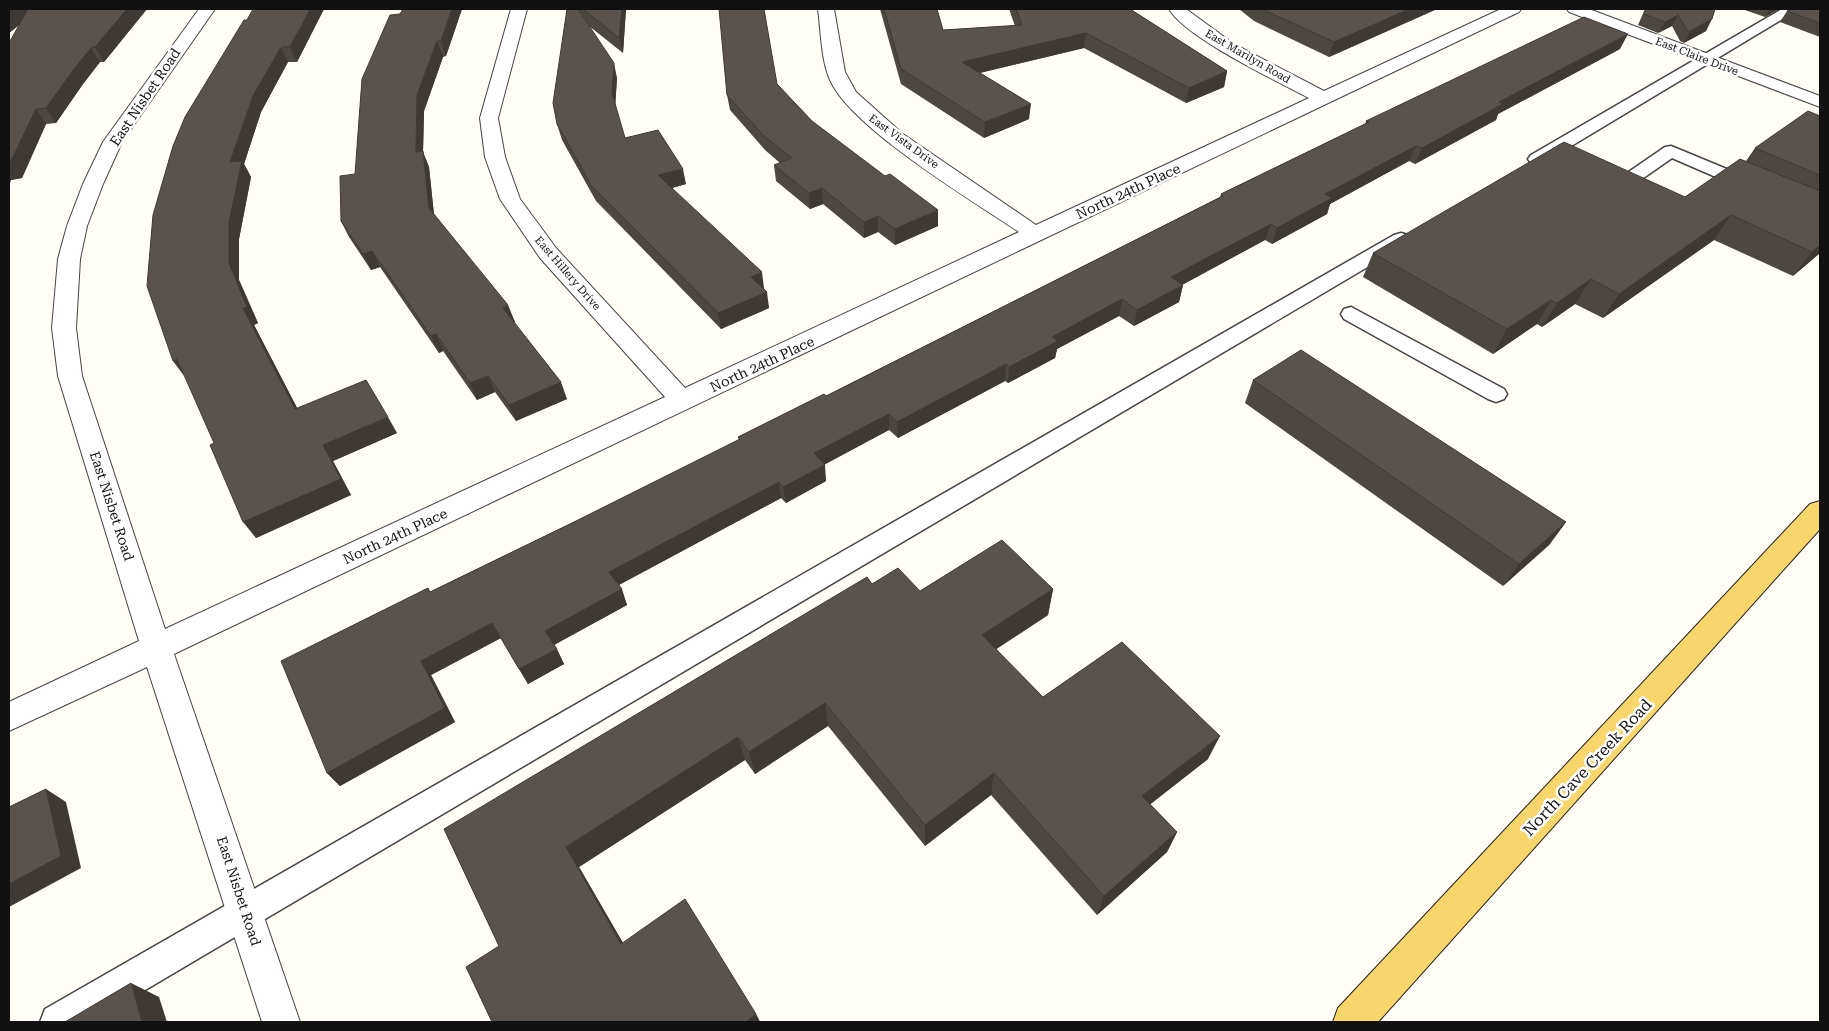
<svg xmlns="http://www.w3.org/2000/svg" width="1829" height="1031" viewBox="0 0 1829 1031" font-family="'Roboto Serif',serif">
	<rect width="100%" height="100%" fill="#fffdf5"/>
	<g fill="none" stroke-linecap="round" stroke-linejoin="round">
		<!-- lane casing -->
		<g stroke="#444" stroke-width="3">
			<g id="lane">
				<path d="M1782 9H1799L1543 163H1531L1528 159 1531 155Z"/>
				<path d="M1671 146 1758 182 1761 186 1758 190H1746L1672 158 1642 179H1630L1627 175 1630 171 1665 147Z"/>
				<path d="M1401 233 1408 235 1411 239 1408 243 91 1022H40L45 1009 1394 235Z"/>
				<path d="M1351 307 1504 389 1507 394 1504 399 1496 402 1488 399 1344 319 1341 314 1344 309Z"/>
			</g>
		</g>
		<!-- street casing -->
		<g stroke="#444" stroke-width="2">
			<g id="street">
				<path d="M199 9H215L122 142 103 184 87 226 80 259 76 328 82 376 165 629 665 397 540 258 500 199 485 157 480 118 511 9H527L498 118 505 157 520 199 556 248 685 388 1019 232C973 201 851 128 830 80 821 60 821 31 818 9H834L845 72 856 92 903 134 1036 225 1309 98C1277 81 1186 38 1169 9H1186L1234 44 1324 91 1501 9H1521L1519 12 174 654 300 1022H262L147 667 9 731V702L139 641 58 376 52 328 58 259 67 226 83 184 103 142Z"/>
				<path d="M1567 9H1589L1820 96V107L1569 12Z"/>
			</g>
		</g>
		<!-- primary casing -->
		<g stroke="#222" stroke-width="2">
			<path id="primary" d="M1820 501V529L1378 1022H1333L1338 1008 1810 504Z"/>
		</g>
		<!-- lane -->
		<use href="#lane" fill="#fff" fill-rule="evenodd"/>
		<!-- street -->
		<use href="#street" fill="#fff" fill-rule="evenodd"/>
		<!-- primary -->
		<use href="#primary" fill="#f9d66b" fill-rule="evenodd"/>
	</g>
	<!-- wall -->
	<g fill="#4d4742">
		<path d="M9 9H147L104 62H100L83 84 56 123 46 124 22 178 11 180 19 25 9 33Z"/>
		<path d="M324 9 297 62H288L261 112 244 164 251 177 239 239V280L258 323 254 325 297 408 397 433 333 461 351 495 256 538 214 443 173 146Z"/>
		<path d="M403 9H462L446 56 443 57 424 111 423 152 429 167 434 215 515 322H514L567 399 516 421 495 392 477 400 443 351 439 353 380 267 371 270 349 237 341 221 355 174 400 14Z"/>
		<path d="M567 9H626L623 53 589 26 617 78 615 106 625 138 686 184 672 188 764 288 769 308 721 329 596 201 562 140 557 124Z"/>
		<path d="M880 9H937L943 30 1015 26 1009 9H1130L1227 71 1224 87 1186 103 1084 48 980 73 1029 119 984 138 901 84Z"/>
		<path d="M1239 9H1437L1329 57 1254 21Z"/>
		<path d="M1645 9H1715L1706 31 1684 43 1680 41 1672 26 1658 33 1638 25Z"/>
		<path d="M1742 9H1779L1765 17Z"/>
		<path d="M1820 9V37L1780 22 1787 11Z"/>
		<path d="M1620 49 1498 114 1496 120 1415 164 1409 161 1330 204 1327 214 1272 244 1265 240 1182 285H1183L1179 302 1134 326 1119 316 1057 349 1055 358 1008 383 1005 381 898 438 889 430 824 465 826 481 786 503 781 498 619 585 627 605 554 645 564 664 528 684 501 638 431 675 455 722 340 786 327 773 430 592 574 522 739 440 738 437 826 396 1220 197 1221 194 1365 124 1366 121Z"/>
		<path d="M777 84 812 121 938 226 895 245 878 232 864 238 823 204 810 209 776 181 774 165 780 163 765 150 730 110 727 95Z"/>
		<path d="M1820 116V253L1793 276 1714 240 1603 318 1575 304 1542 327 1537 324 1493 354 1363 277 1373 253 1685 197 1746 161 1755 148Z"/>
		<path d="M1253 380 1566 522 1549 545 1503 586 1245 403Z"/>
		<path d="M872 584 920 591 1053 589 1048 615 996 649 1043 697 1208 759 1150 804 1177 832 1167 852 1097 915 991 795 925 846 828 726 755 774 745 760 579 867 623 943 756 1014 760 1022H492L499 946 444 829Z"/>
	</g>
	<!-- shaded-wall -->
	<g fill="#3f3936">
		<path d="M11 9H40L9 33V10Z"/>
		<path d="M127 9H147L104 62 95 47Z"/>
		<path d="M310 9H324L297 62 290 47Z"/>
		<path d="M452 9H462L446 56 441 41Z"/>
		<path d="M622 9H626L623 53 619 38Z"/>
		<path d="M1409 9H1437L1329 57 1334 42Z"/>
		<path d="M1770 9H1779L1765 17Z"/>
		<path d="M1678 15 1672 26 1658 33 1665 22Z"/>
		<path d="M1712 19 1706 31 1684 43 1690 31Z"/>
		<path d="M1086 33 1084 48 962 77V62Z"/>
		<path d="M1628 34 1620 49 1498 114 1496 120 1415 164 1422 148 1499 102Z"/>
		<path d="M437 41 443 57 424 111 423 152 429 167 435 224 429 208 416 152 417 95Z"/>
		<path d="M281 47 288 62 261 112 244 164 251 177 239 239V280L258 323 254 325 306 425 295 409 243 308 229 263 230 162 253 96Z"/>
		<path d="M91 48 100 62 83 84 56 123 46 108 74 69Z"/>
		<path d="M614 63 617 78 615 109 612 93Z"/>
		<path d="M1227 71 1224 87 1186 103 1189 88Z"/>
		<path d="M1031 104 1029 119 984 138 985 122Z"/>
		<path d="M36 109 46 124 22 178 11 180 9 186V163Z"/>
		<path d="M1416 146 1409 161 1330 204 1327 214 1272 244 1277 228 1325 194Z"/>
		<path d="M683 169 686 184 661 191 658 175Z"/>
		<path d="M822 188 823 204 810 209 809 193Z"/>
		<path d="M938 210V226L895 245V229Z"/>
		<path d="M1731 215 1714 240 1603 318 1619 294Z"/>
		<path d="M878 216V232L864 238V222Z"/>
		<path d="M1271 224 1265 240 1167 293 1171 277Z"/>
		<path d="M1820 245V253L1793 276 1812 252Z"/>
		<path d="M372 251 380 267 371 270 363 254Z"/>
		<path d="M762 272 764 288 753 293 751 277Z"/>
		<path d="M1591 279 1575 304 1542 327 1557 303Z"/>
		<path d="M1183 285 1179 302 1134 326 1137 310Z"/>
		<path d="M767 292 769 308 721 329 718 313Z"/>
		<path d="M1122 299 1119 316 1057 349 1055 358 1008 383 1009 367 1052 337Z"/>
		<path d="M1551 300 1537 324 1493 354 1507 329Z"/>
		<path d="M508 305 515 322 509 324 503 308Z"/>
		<path d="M436 334 443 351 439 353 431 336Z"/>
		<path d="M177 359 185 377 173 361Z"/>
		<path d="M1006 364 1005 381 898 438 897 422Z"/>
		<path d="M488 376 495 392 477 400 470 383Z"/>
		<path d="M561 382 567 399 516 421 509 405Z"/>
		<path d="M889 414V430L815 469 814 453Z"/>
		<path d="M388 417 397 433 333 461 351 495 256 538 243 522 323 445Z"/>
		<path d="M825 465 826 481 786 503 783 487Z"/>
		<path d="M779 482 781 498 615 587 609 572Z"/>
		<path d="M1566 522 1549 545 1503 586 1519 564Z"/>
		<path d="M622 589 627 605 552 646 545 631Z"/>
		<path d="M1053 589 1048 615 980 660 982 635Z"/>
		<path d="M492 623 501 638 431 675 455 722 340 786 327 773 421 661Z"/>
		<path d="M557 649 564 664 528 684 519 669Z"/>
		<path d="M825 703 828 726 755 774 749 752Z"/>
		<path d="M1220 736 1208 759 1133 818 1142 796Z"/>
		<path d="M738 737 745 760 579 867 634 962 621 944 566 847Z"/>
		<path d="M994 773 991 795 925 846V825Z"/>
		<path d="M46 789 66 802 81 868 9 907V884Z"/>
		<path d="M1177 832 1167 852 1097 915 1104 896Z"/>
		<path d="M131 983 159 997 167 1022H142Z"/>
		<path d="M756 1014 760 1022H746Z"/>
	</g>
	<!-- building -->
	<g fill="#5a524d" stroke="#3f3936">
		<path d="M28 9H127L95 47 91 48 74 69 46 108 36 109 10 163H9V43Z"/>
		<path d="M253 9H310L290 47H281L253 96 230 162 242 161 229 222V263L247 307 243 308 295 409 366 380 388 417 323 445 341 479 243 522 210 445 214 443 177 359 173 361 147 286 153 215 173 146 185 117 244 20H247Z"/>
		<path d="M403 9H452L441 41H437L417 95 416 152 423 151 429 208 508 305 503 308 561 382 509 405 488 376 470 383 436 334 431 336 372 251 363 254 341 221 340 176 355 174 362 79 390 15 400 14Z"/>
		<path d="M567 9H578L614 63 612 93 625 138 658 130 683 169 658 175 762 272 751 277 767 292 718 313 591 185 557 124 553 103Z"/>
		<path d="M583 9H622L619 38Z"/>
		<path d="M719 9H764L777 84 812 121 885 176 890 174 938 210 895 229 878 216 864 222 822 188 809 193 774 165 792 158 763 135 727 95Z"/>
		<path d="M884 9H937L943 30 1022 25 1016 9H1130L1227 71 1189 88 1086 33 962 62 1031 104 985 122 901 69Z"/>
		<path d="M1262 9H1409L1334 42Z"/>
		<path d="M1646 9H1715L1712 19 1690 31 1687 30 1678 15 1665 22 1644 14Z"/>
		<path d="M1791 9H1820V23L1787 11Z"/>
		<path d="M1584 17 1628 34 1499 102 1503 104 1422 148 1416 146 1325 194 1332 198 1277 228 1271 224 1171 277 1183 285 1137 310 1122 299 1052 337 1058 341 1009 367 1006 364 897 422 889 414 814 453 825 465 783 487 779 482 609 572 622 589 545 631 557 649 519 669 492 623 421 661 445 708 327 773 281 661 428 588 430 592 574 522 740 439 738 437 824 394 826 396 1223 196 1221 194 1369 122 1366 121Z"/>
		<path d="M1808 111 1820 116V175L1755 148Z"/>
		<path d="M1564 142 1685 197 1740 159 1820 191V245L1812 252 1731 215 1619 294 1591 279 1557 303 1551 300 1507 329 1373 253Z"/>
		<path d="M1301 350 1566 522 1519 564 1253 380Z"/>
		<path d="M1002 540 1053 589 982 635 1043 697 1122 642 1220 736 1142 796 1177 832 1104 896 994 773 925 825 825 703 749 752 738 737 566 847 621 944 685 899 756 1014 746 1022H492L466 967 499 946 444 829 867 577 872 584 898 568 920 591Z"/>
		<path d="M46 789 61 856 9 884V807Z"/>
		<path d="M131 983 142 1022H65Z"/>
	</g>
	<g text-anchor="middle" stroke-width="5" stroke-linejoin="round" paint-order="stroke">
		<!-- far-street labels -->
		<g font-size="11" fill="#111" stroke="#fff">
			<text transform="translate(1248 56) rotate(30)" y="4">East Marilyn Road</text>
			<text transform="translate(1697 56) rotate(21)" y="4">East Claire Drive</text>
			<text transform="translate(904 141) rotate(36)" y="4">East Vista Drive</text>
			<text transform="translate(568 273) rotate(49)" y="4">East Hillery Drive</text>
		</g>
		<!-- street labels -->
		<g font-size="14" fill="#111" stroke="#fff">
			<text transform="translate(145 97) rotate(-56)" y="5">East Nisbet Road</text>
			<text transform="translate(1128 191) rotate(-25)" y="5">North 24th Place</text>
			<text transform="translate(762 364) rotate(-25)" y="5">North 24th Place</text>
			<text transform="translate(112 506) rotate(72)" y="5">East Nisbet Road</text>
			<text transform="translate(395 536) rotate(-25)" y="5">North 24th Place</text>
			<text transform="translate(239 891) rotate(72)" y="5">East Nisbet Road</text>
		</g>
		<!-- near-street labels -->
		<g font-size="16" fill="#111" stroke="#fff">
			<text transform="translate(1587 767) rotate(-47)" y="6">North Cave Creek Road</text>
		</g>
	</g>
	<!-- border -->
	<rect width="1829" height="1031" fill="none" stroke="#111111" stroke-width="20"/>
</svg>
